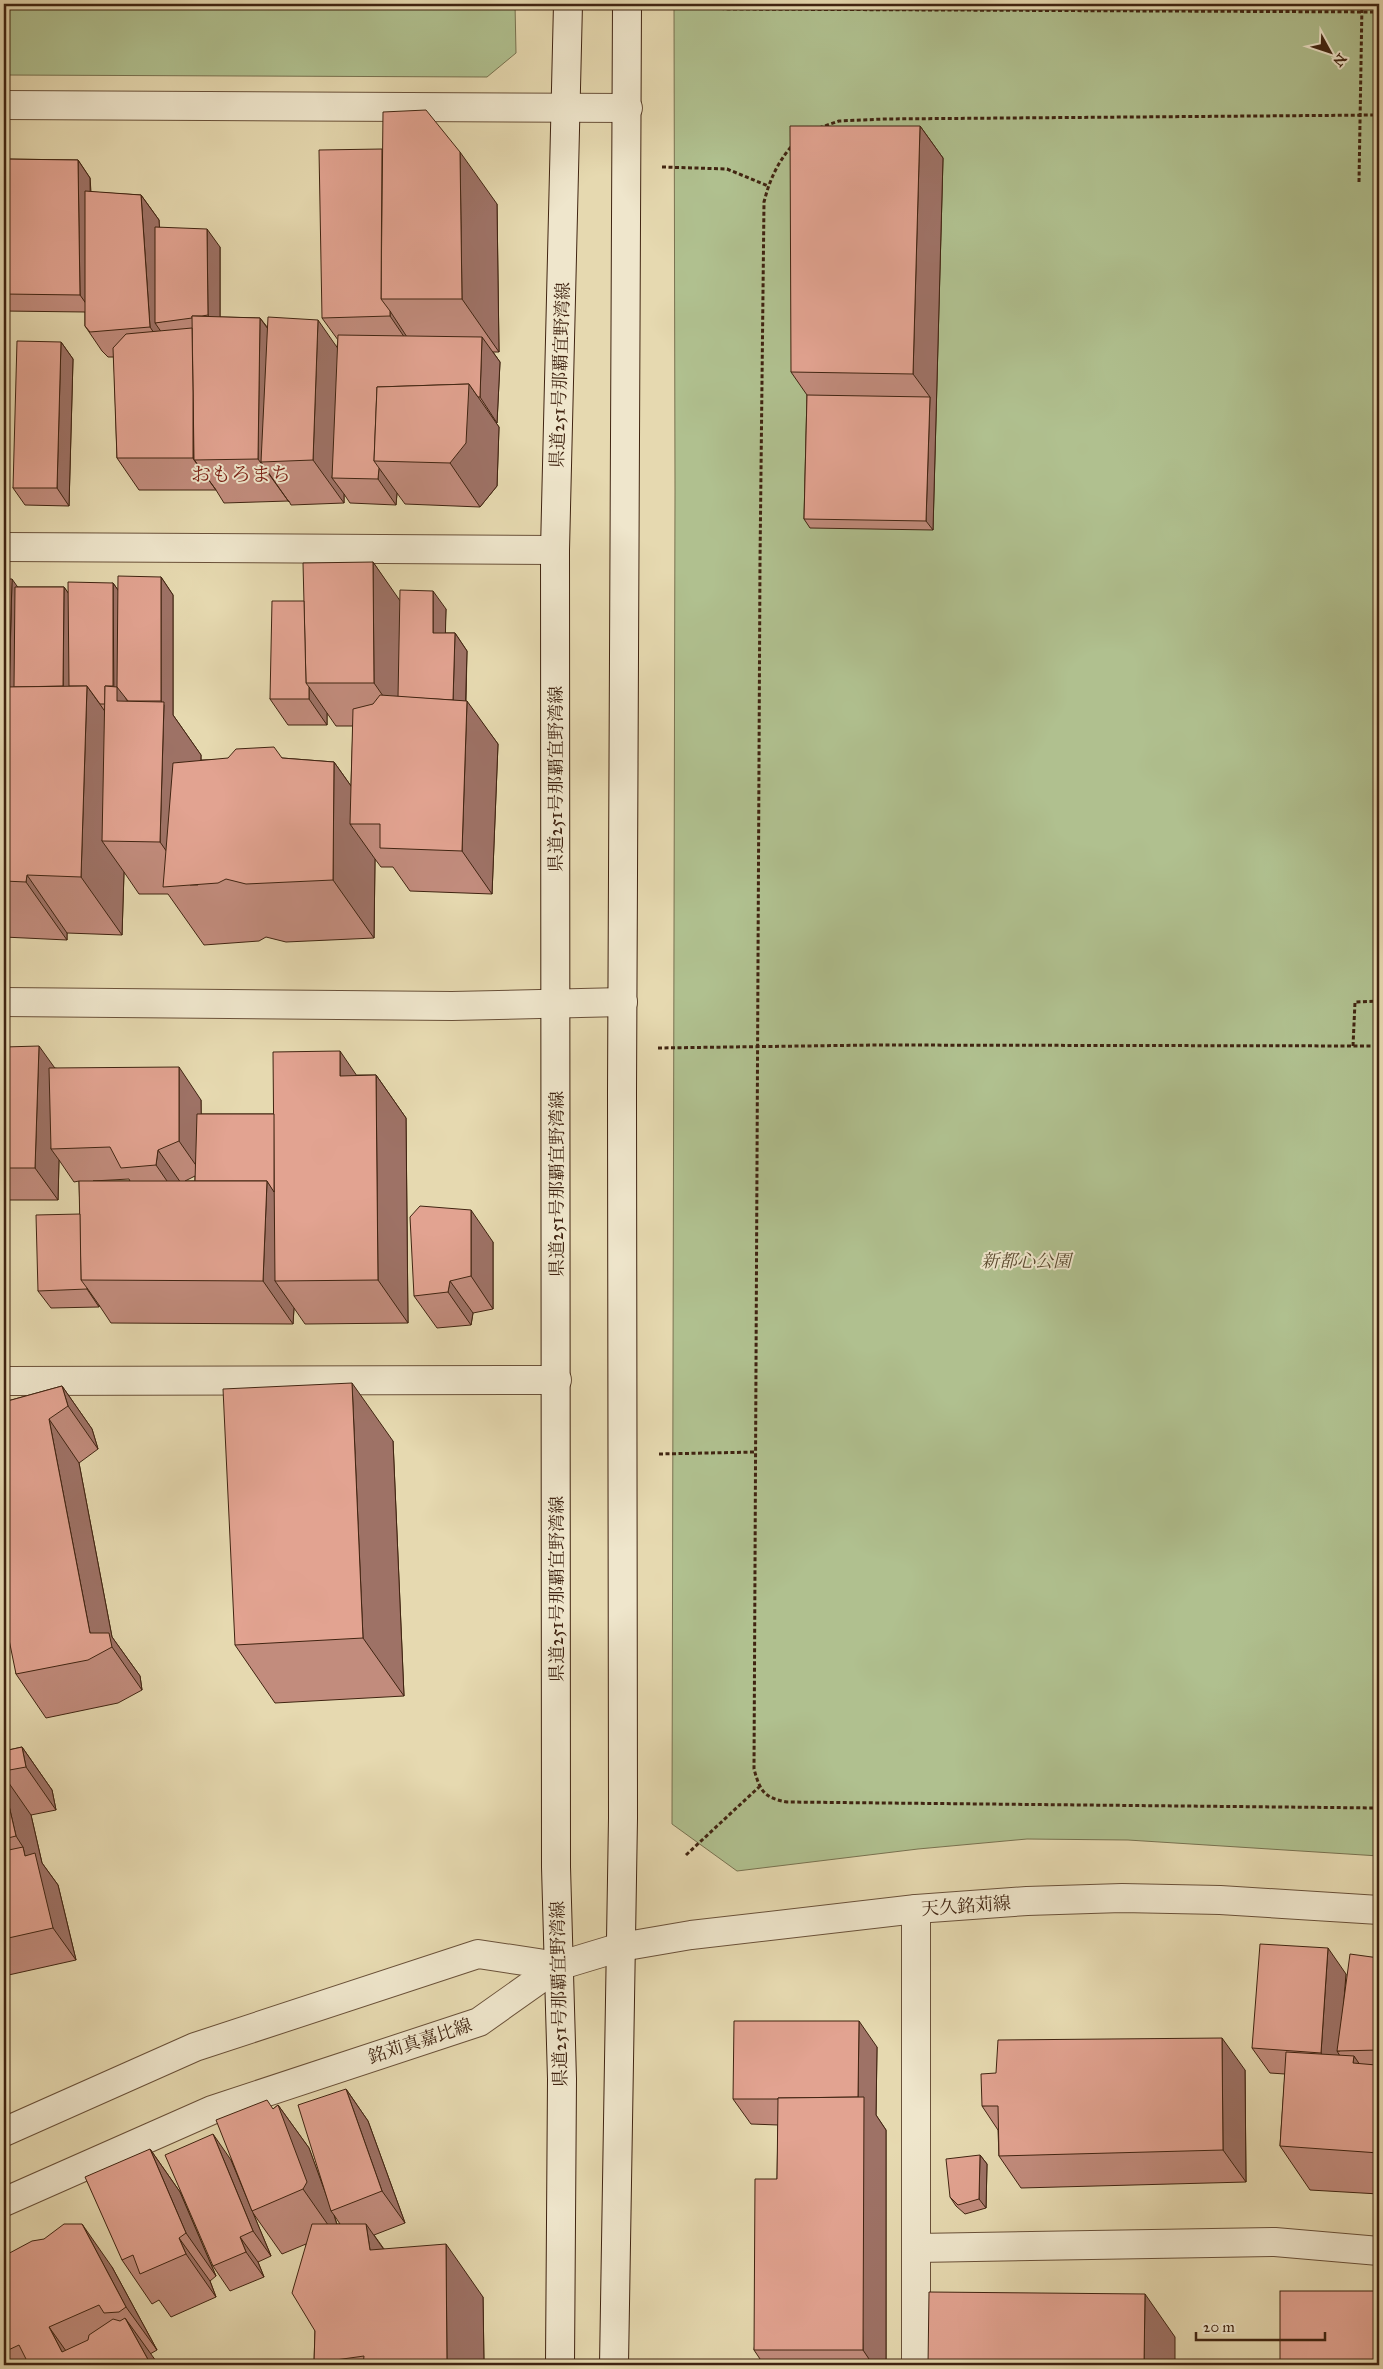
<svg xmlns="http://www.w3.org/2000/svg" width="1383" height="2369" viewBox="0 0 1383 2369" font-family="'IM FELL Great Primer','Noto Serif JP',serif">
	<rect width="100%" height="100%" fill="#e6d9b0"/>
	<filter id="stains"><feTurbulence type="fractalNoise" baseFrequency=".004" numOctaves="4"/><feColorMatrix values="0 0 0 0 .2 0 0 0 0 .09 0 0 0 0 .02 0 0 0 .5 -.17"/></filter>
	<radialGradient id="worn" r=".72"><stop offset=".6" stop-color="#630" stop-opacity="0"/><stop offset="1" stop-color="#630" stop-opacity=".3"/></radialGradient>
	<!-- green -->
	<g fill="#b0c08f" stroke="#787250">
		<path d="M4 4H515L516 53 487 77 4 75Z"/>
		<path d="M674 4H1379V1856L1128 1840 1027 1839 918 1849 737 1871 672 1824 675 491Z"/>
	</g>
	<g fill="none" stroke-linecap="round" stroke-linejoin="round">
		<!-- minor casing -->
		<g stroke="#6a5139" stroke-width="30">
			<g id="minor">
				<path d="M4 547 555 550"/>
				<path d="M4 1381 557 1380"/>
				<path d="M917 2248 1275 2242 1379 2251"/>
			</g>
		</g>
		<!-- tertiary casing -->
		<g stroke="#6a5139" stroke-width="30">
			<g id="tertiary">
				<path d="M4 105 628 108"/>
				<path d="M4 1002 452 1006 623 1002"/>
				<path d="M4 2132 195 2047 478 1954 558 1966"/>
				<path d="M4 2202 212 2110 479 2022 558 1966 621 1947 691 1935 916 1909 1027 1901 1122 1898 1220 1900 1379 1910"/>
				<path d="M916 2365V1909"/>
			</g>
		</g>
		<!-- secondary casing -->
		<g stroke="#402411" stroke-width="30">
			<g id="secondary">
				<path d="M560 2365 562 2079 556 1867 555 550 568 4"/>
				<path d="M614 2365 623 1818 622 1093 627 4"/>
			</g>
		</g>
		<!-- path -->
		<g stroke="#402411" stroke-width="3" stroke-dasharray="4 2.5" stroke-linecap="butt">
			<path d="M708 4 716 8 728 9 1379 12"/>
			<path d="M819 128 839 121 884 119 1379 115"/>
			<path d="M791 147C777 163 769 182 764 202L760 561 754 1769C760 1791 764 1798 787 1802L1379 1808"/>
			<path d="M662 167 727 169 768 186"/>
			<path d="M1359 182 1362 4"/>
			<path d="M1353 1046 1355 1002 1379 1001"/>
			<path d="M658 1048 876 1045 1379 1046"/>
			<path d="M659 1454 756 1452"/>
			<path d="M686 1855 759 1787"/>
		</g>
		<!-- minor -->
		<use href="#minor" stroke="#efe6cc" stroke-width="28"/>
		<!-- tertiary -->
		<use href="#tertiary" stroke="#efe6cc" stroke-width="28"/>
		<!-- secondary -->
		<use href="#secondary" stroke="#efe6cc" stroke-width="28"/>
	</g>
	<!-- wall -->
	<g fill="#c28c7d" stroke="#402411" fill-rule="evenodd">
		<path d="M920 126 943 158 933 530 810 528 804 519 807 395 791 372Z"/>
		<path d="M4 159 78 160 90 178 91 192 141 195 159 220V227L220 247V317L260 318 268 328 337 347 338 340 322 318 497 204 499 352H493L500 362 497 423H496L499 427 497 486 480 507 405 504 397 493 396 505 350 503 344 494V503L291 505 289 501 224 503 216 490H139L117 458 114 357H108L102 351 85 326V312L4 311Z"/>
		<path d="M61 342 73 359 69 506 25 505 13 488Z"/>
		<path d="M373 562 399 601 446 609 445 633H455L467 651 466 701 498 744 492 894 410 891 393 867H381L375 859 374 938 286 942 266 937 259 941 204 945 168 894H139L124 872 122 935 67 933V940L4 937V579L17 587H64L68 593 113 583 118 590 161 577 173 595V715L201 755V760L282 758 334 762 351 786 353 726H336L327 713V725H288L270 699 304 601Z"/>
		<path d="M4 1047 55 1068 201 1100V1114H274L357 1075H376L406 1118 408 1323 305 1324 294 1308 293 1324 111 1323 99 1305V1307L51 1308 38 1291 80 1214 79 1181 74 1182 59 1160 58 1200H4ZM195 1176V1181H185ZM129 1179 130 1181H93Z"/>
		<path d="M493 1242V1309L473 1313 471 1325 437 1328 414 1296Z"/>
		<path d="M62 1386 92 1429 98 1449 79 1463 112 1637 140 1676 142 1690 118 1703 46 1718 16 1674 4 1402Z"/>
		<path d="M393 1441 404 1696 275 1703 235 1645Z"/>
		<path d="M22 1747 52 1790 56 1810 31 1815 42 1863 58 1885 76 1960 4 1976V1751Z"/>
		<path d="M1379 1958V2194L1310 2190 1280 2146 1285 2074 1270 2073 1252 2048 1346 1974 1344 1996Z"/>
		<path d="M877 2047 876 2115 886 2130V2365H764L754 2350 777 2179 778 2125 751 2124 733 2099Z"/>
		<path d="M1245 2070 1246 2182 1021 2188 999 2156 998 2130 982 2106Z"/>
		<path d="M346 2089 368 2121 405 2223 374 2235 384 2249 483 2297 484 2365H316L314 2363 315 2331 306 2244 282 2254 253 2213 271 2256 258 2262 264 2277 230 2291 213 2266 231 2160 246 2197 273 2109 278 2105 309 2148 323 2187ZM334 2215 340 2224H337Z"/>
		<path d="M150 2149 180 2192 216 2276 210 2281 216 2297 171 2317 159 2300 152 2304 122 2260Z"/>
		<path d="M980 2155 987 2164 986 2208 965 2214 956 2206 950 2197Z"/>
		<path d="M4 2256 112 2267 157 2350 150 2354 158 2365H4Z"/>
	</g>
	<!-- shaded-wall -->
	<g fill="#9e7266" stroke="#402411">
		<path d="M920 126 943 158 933 530 926 521 930 397 913 374Z"/>
		<path d="M460 152 497 204 499 352 462 299Z"/>
		<path d="M78 160 90 178 92 312 80 295Z"/>
		<path d="M141 195 159 220 165 321 155 323 167 340V352L150 327Z"/>
		<path d="M207 229 220 247V333L208 315Z"/>
		<path d="M390 311 407 337V341L390 316Z"/>
		<path d="M260 318 291 361 261 462 289 502 258 459Z"/>
		<path d="M318 320 348 363 332 478 344 494V503L313 460Z"/>
		<path d="M194 328V460L216 490 193 458Z"/>
		<path d="M482 337 500 362 497 423 480 397Z"/>
		<path d="M61 342 73 359 69 506 57 488Z"/>
		<path d="M469 384 499 427 497 486 480 507 450 463Z"/>
		<path d="M379 468 397 493 396 505 378 479Z"/>
		<path d="M373 562 403 605 404 726 374 683Z"/>
		<path d="M161 577 173 595V715L201 755 198 885H190L160 842 164 705 161 701Z"/>
		<path d="M12 579 24 596 21 708 9 701Z"/>
		<path d="M113 583 125 600 126 699 154 740 114 704Z"/>
		<path d="M64 587 76 604V704L63 707Z"/>
		<path d="M433 591 446 609 445 651 433 633Z"/>
		<path d="M455 633 467 651 465 720 453 702Z"/>
		<path d="M87 686 128 744 102 841 124 872 122 935 81 877Z"/>
		<path d="M309 687 327 713V725L309 699Z"/>
		<path d="M467 701 498 744 492 894 462 851Z"/>
		<path d="M334 762 375 820 350 824 375 859 374 938 333 880Z"/>
		<path d="M27 875 67 933V940L26 882Z"/>
		<path d="M39 1046 62 1078 51 1149 59 1160 58 1200 35 1168Z"/>
		<path d="M340 1051 370 1095 340 1076Z"/>
		<path d="M179 1067 201 1100 202 1174 179 1141Z"/>
		<path d="M376 1075 406 1118 408 1323 378 1280Z"/>
		<path d="M158 1150 181 1183 178 1197 156 1165Z"/>
		<path d="M267 1181 297 1224 275 1281 294 1308 293 1324 263 1281Z"/>
		<path d="M471 1210 493 1242V1309L471 1276Z"/>
		<path d="M450 1281 473 1313 471 1325 448 1292Z"/>
		<path d="M87 1288 99 1305V1307L87 1289Z"/>
		<path d="M352 1383 393 1441 404 1696 363 1638Z"/>
		<path d="M62 1386 92 1429 98 1449 68 1406Z"/>
		<path d="M49 1419 79 1463 112 1637 140 1676 142 1690 112 1647 90 1633Z"/>
		<path d="M22 1747 52 1790 56 1810 26 1767Z"/>
		<path d="M4 1776 31 1815 42 1863 58 1885 76 1960 53 1928 25 1856 23 1847 16 1836 4 1784Z"/>
		<path d="M1328 1948 1346 1974 1340 2051H1337L1340 2056 1338 2078 1321 2053Z"/>
		<path d="M859 2021 877 2047 876 2115 886 2130V2365H873L863 2350 858 2100Z"/>
		<path d="M1222 2038 1245 2070 1246 2182 1223 2150Z"/>
		<path d="M1354 2056 1379 2093 1353 2063Z"/>
		<path d="M1376 2065 1379 2069V2089L1375 2084Z"/>
		<path d="M346 2089 368 2121 405 2223 382 2191Z"/>
		<path d="M278 2105 309 2148 332 2211H331L334 2215 337 2225 333 2232 303 2189Z"/>
		<path d="M213 2134 231 2160 271 2256 253 2231Z"/>
		<path d="M150 2149 180 2192 216 2276 186 2233Z"/>
		<path d="M980 2155 987 2164 986 2208 979 2199Z"/>
		<path d="M82 2224 112 2267 157 2350 126 2307Z"/>
		<path d="M366 2224 403 2277 370 2250Z"/>
		<path d="M240 2237 258 2262 264 2277 246 2252Z"/>
		<path d="M179 2238 210 2281 216 2297 186 2254Z"/>
		<path d="M446 2244 483 2297 484 2365H447Z"/>
		<path d="M1145 2294 1175 2337V2365H1144Z"/>
		<path d="M125 2318 156 2361 158 2365H151Z"/>
		<path d="M49 2327 76 2365 62 2352Z"/>
	</g>
	<!-- building -->
	<g fill="#e2a391" stroke="#402411">
		<path d="M426 110 460 152 462 299H381L383 112Z"/>
		<path d="M790 126H920L913 374 791 372Z"/>
		<path d="M382 149 381 299 390 311V316L322 318 319 150Z"/>
		<path d="M4 159 78 160 80 295 4 294Z"/>
		<path d="M85 191 141 195 150 327 90 332 85 326Z"/>
		<path d="M155 227 207 229 208 315 202 316H192V318L155 323Z"/>
		<path d="M192 316 260 318 258 459 194 460Z"/>
		<path d="M268 317 318 320 313 460 261 462Z"/>
		<path d="M192 328 193 393V458H117L113 348 126 334Z"/>
		<path d="M338 335 482 337 480 397H478L469 384 377 387 374 461 379 468 378 479 332 478Z"/>
		<path d="M17 341 61 342 57 488H13Z"/>
		<path d="M469 384 466 443 450 463 374 461 377 387Z"/>
		<path d="M807 395 930 397 926 521 804 519Z"/>
		<path d="M373 562 374 683H306L303 563Z"/>
		<path d="M118 576 161 577V701H128L117 687Z"/>
		<path d="M4 579H12L9 687H4Z"/>
		<path d="M68 582 113 583V686H105V704H100L87 686H69Z"/>
		<path d="M15 587H64L63 686 14 687Z"/>
		<path d="M400 590 433 591V633H455L453 700 398 697Z"/>
		<path d="M272 601H304L306 683 309 687V699H270Z"/>
		<path d="M87 686 81 877 27 875 26 882 4 881V687Z"/>
		<path d="M105 686 117 687V701L164 702 160 842 102 841Z"/>
		<path d="M380 695 467 701 462 851 380 848V824H350L353 709 373 704Z"/>
		<path d="M274 747 282 758 334 762 333 880 246 884 226 879 218 883 163 887 173 763 228 758 236 749Z"/>
		<path d="M39 1046 35 1168H4V1047Z"/>
		<path d="M340 1051V1076L376 1075 378 1280 275 1281 273 1052Z"/>
		<path d="M179 1067V1141L158 1150 156 1165 121 1168 110 1147 51 1149 49 1068Z"/>
		<path d="M197 1114H274V1192L267 1181H195Z"/>
		<path d="M79 1181H267L263 1281 81 1280Z"/>
		<path d="M420 1206 471 1210V1276L450 1281 448 1292 414 1296 410 1217Z"/>
		<path d="M80 1214 81 1280 87 1288V1289L38 1291 36 1215Z"/>
		<path d="M352 1383 363 1638 235 1645 223 1389Z"/>
		<path d="M62 1386 68 1406 49 1419 90 1633H109L112 1647 88 1660 16 1674 4 1615V1402Z"/>
		<path d="M22 1747 26 1767 4 1771V1751Z"/>
		<path d="M4 1784 16 1836 4 1839Z"/>
		<path d="M23 1847 25 1856 35 1853 53 1928 4 1939V1851Z"/>
		<path d="M1260 1944 1328 1948 1321 2053 1252 2048Z"/>
		<path d="M1350 1954 1379 1958V2050L1337 2051Z"/>
		<path d="M734 2021H859L858 2097 778 2098V2099H733Z"/>
		<path d="M1222 2038 1223 2150 999 2156 998 2106H982L981 2074 996 2073 998 2040Z"/>
		<path d="M1286 2052 1354 2056 1353 2063 1376 2065 1375 2084 1379 2085V2153L1280 2146Z"/>
		<path d="M346 2089 382 2191 331 2211 298 2105Z"/>
		<path d="M864 2097 863 2350H754L755 2179H777L778 2098Z"/>
		<path d="M267 2100 273 2109 278 2105 307 2182 303 2189 252 2211 216 2120Z"/>
		<path d="M213 2134 253 2231 240 2237 246 2252 213 2266 165 2155Z"/>
		<path d="M150 2149 186 2233 179 2238 186 2254 140 2274 133 2255 122 2260 85 2177Z"/>
		<path d="M980 2155 979 2199 958 2205 950 2197 946 2159Z"/>
		<path d="M64 2224H82L126 2307 119 2312 104 2313 99 2305 49 2327 62 2352 88 2340 89 2335 113 2319 120 2321 125 2318 151 2365H20L27 2361 19 2345 4 2352V2256L32 2241 44 2239Z"/>
		<path d="M312 2224H366L370 2250 446 2244 447 2365H363L364 2356 314 2363 315 2331 292 2293Z"/>
		<rect x="1280" y="2291" width="99" height="74"/>
		<path d="M929 2292 1145 2294 1144 2365H928Z"/>
	</g>
	<g text-anchor="middle" stroke-width="4" stroke-linejoin="round" paint-order="stroke">
		<!-- street labels -->
		<g font-size="18" fill="#402411" stroke="#efe6cc">
			<text transform="translate(560 375) rotate(-88)" y="6">県道251号那覇宜野湾線</text>
			<text transform="translate(556 779) rotate(-90)" y="6">県道251号那覇宜野湾線</text>
			<text transform="translate(557 1184) rotate(-90)" y="6">県道251号那覇宜野湾線</text>
			<text transform="translate(557 1589) rotate(-90)" y="6">県道251号那覇宜野湾線</text>
			<text transform="translate(966 1906) rotate(-4)" y="6">天久銘苅線</text>
			<text transform="translate(559 1994) rotate(-91)" y="6">県道251号那覇宜野湾線</text>
			<text transform="translate(420 2041) rotate(-18)" y="6">銘苅真嘉比線</text>
		</g>
		<!-- park labels -->
		<g font-size="18" font-style="italic" fill="#5c4b30" stroke="#efe6cc">
			<text x="1026" y="1267">新都心公園</text>
		</g>
		<!-- quarter labels -->
		<g font-size="20" fill="#7a1f14" stroke="#efe6cc">
			<text x="241" y="481">おもろまち</text>
		</g>
	</g>
	<!-- margin -->
	<rect width="1383" height="2369" fill="none" stroke="#e6d9b0" stroke-width="20"/>
	<rect x="5" y="5" width="1373" height="2359" fill="none" stroke="#402411" stroke-width="2.5"/>
	<rect x="10" y="10" width="1363" height="2349" fill="none" stroke="#402411"/>
	<!-- north arrow -->
	<g transform="translate(1330 52) rotate(130)" stroke="#efe6cc" stroke-width="4" paint-order="stroke">
	<path d="M0-4L9 19L0 12L-9 19Z" fill="#402411"/>
	<text y="-8" font-size="14" font-weight="bold" text-anchor="middle" fill="#402411">N</text>
	</g>
	<!-- scale -->
	<path d="M1196 2332v8h129v-8" fill="none" stroke="#402411" stroke-width="2.5"/>
	<text x="1203" y="2332" font-size="15" fill="#402411" stroke="#efe6cc" stroke-width="4" paint-order="stroke">20 m</text>
	<rect width="100%" height="100%" filter="url(#stains)"/>
	<rect width="100%" height="100%" fill="url(#worn)"/>
</svg>
